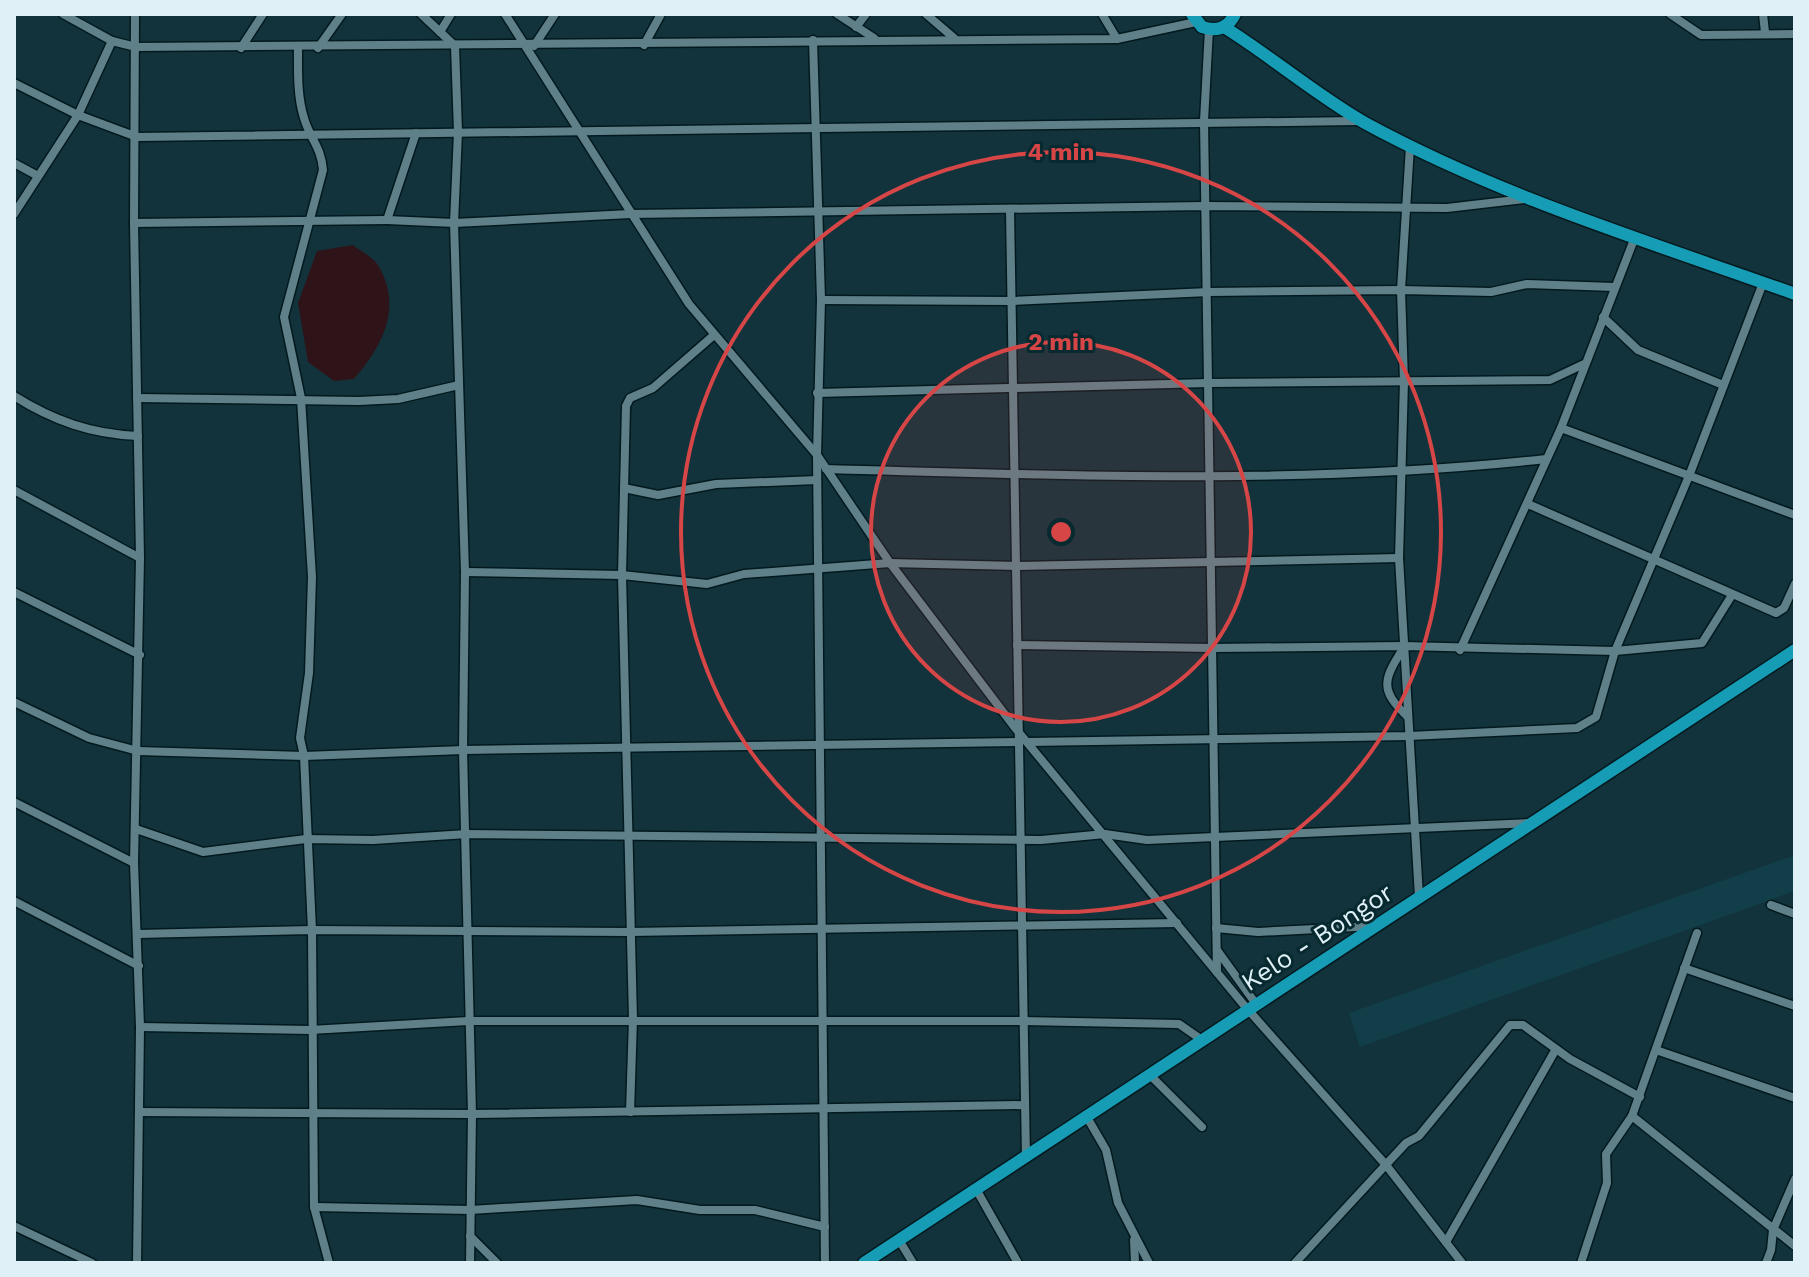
<svg xmlns="http://www.w3.org/2000/svg" width="1809" height="1277" viewBox="0 0 1809 1277" font-family="'Work Sans',sans-serif">
	<rect width="100%" height="100%" fill="#12333b"/>
	<!-- built -->
	<path fill="#113e48" d="M1795 855V891L1360 1047 1349 1013Z"/>
	<!-- water -->
	<path fill="#2e1419" d="M353 245C360 251 373 257 378 265 403 307 383 346 354 379L334 381 308 362 298 303 317 251Z"/>
	<g fill="none" stroke-linecap="round" stroke-linejoin="round">
		<!-- minor casing -->
		<g stroke="#021a1f" stroke-width="11">
			<g id="minor">
				<path d="M63 14 112 41 136 47 1117 39 1196 22"/>
				<path d="M135 14 134 223 140 558 134 863 140 1027 137 1263"/>
				<path d="M421 14 455 46 458 132 454 223 465 572 463 750 472 1114 470 1263"/>
				<path d="M505 14 689 304 817 455 890 563 1016 729 1243 1004 1386 1165 1462 1263"/>
				<path d="M837 14 874 38"/>
				<path d="M926 14 954 38"/>
				<path d="M1102 14 1117 39"/>
				<path d="M1670 14 1701 35 1795 34"/>
				<path d="M1763 14 1765 32"/>
				<path d="M856 27 866 14"/>
				<path d="M1209 29 1204 121 1217 972"/>
				<path d="M440 32 451 14"/>
				<path d="M813 40 821 300 817 455 825 1263"/>
				<path d="M644 45 661 14"/>
				<path d="M534 46 555 14"/>
				<path d="M241 48 263 14"/>
				<path d="M298 48C298 71 297 96 304 118 310 139 321 146 323 170L284 317 301 398 312 577 309 673 300 738 304 756 312 930 314 1207 329 1263"/>
				<path d="M318 48 342 14"/>
				<path d="M14 83 78 115 137 137 1357 121"/>
				<path d="M416 133 387 220 454 223 630 214 1205 206 1447 208 1524 199"/>
				<path d="M1410 146 1401 290 1404 381 1399 558 1419 897"/>
				<path d="M14 163 38 176"/>
				<path d="M1010 211 1026 1158"/>
				<path d="M14 214 78 115 112 41"/>
				<path d="M134 223 387 220"/>
				<path d="M821 300 1013 301 1209 292 1401 290 1491 292 1527 284 1614 287"/>
				<path d="M1603 317 1638 350 1723 385"/>
				<path d="M817 393 1208 383 1550 380 1584 364"/>
				<path d="M14 396C54 421 91 434 138 436"/>
				<path d="M137 398 359 401 398 399 459 385"/>
				<path d="M1561 428 1795 515"/>
				<path d="M826 469C1065 476 1309 485 1546 459"/>
				<path d="M624 488 658 495 716 484 817 480"/>
				<path d="M14 490 140 558"/>
				<path d="M1528 504 1776 613 1784 608 1795 584"/>
				<path d="M465 572 622 575 707 584 744 574 890 563 1018 566 1399 558"/>
				<path d="M14 592 140 655"/>
				<path d="M1017 645 1212 648 1404 646 1615 651 1702 643 1732 595"/>
				<path d="M1404 647C1384 679 1378 689 1408 717"/>
				<path d="M1460 650 1561 428 1635 237"/>
				<path d="M14 702 89 738 138 751 304 756 463 750 1017 742"/>
				<path d="M1029 742 1409 736 1577 728 1596 717 1615 651 1689 476 1763 283"/>
				<path d="M14 802 134 863"/>
				<path d="M136 829 203 852 306 839 373 840 467 834 1041 840 1105 834 1147 840 1532 823"/>
				<path d="M14 901 139 966"/>
				<path d="M1771 905 1795 914"/>
				<path d="M1216 928 1258 932 1374 926"/>
				<path d="M138 934 312 930 630 932 1177 923"/>
				<path d="M1217 950 1256 1004"/>
				<path d="M1684 968 1795 1006"/>
				<path d="M140 1027 310 1030 468 1021H1022L1179 1024 1202 1040"/>
				<path d="M1656 1050 1795 1098"/>
				<path d="M1151 1076 1202 1127"/>
				<path d="M139 1112 472 1114 1024 1105"/>
				<path d="M630 1112 633 1019 622 575 626 406 630 398 653 388 714 335"/>
				<path d="M1632 1116 1795 1246"/>
				<path d="M1088 1119 1106 1150 1118 1203 1149 1263"/>
				<path d="M976 1189 1018 1263"/>
				<path d="M314 1207 470 1210 637 1200 700 1210H755L825 1227"/>
				<path d="M14 1226 92 1263"/>
				<path d="M470 1236 497 1263"/>
				<path d="M899 1240 913 1263"/>
				<path d="M1134 1240 1135 1263"/>
				<path d="M1446 1242 1556 1049"/>
				<path d="M1295 1263 1406 1143 1419 1136 1510 1025H1523L1570 1059 1640 1097"/>
				<path d="M1581 1263 1607 1183 1606 1154 1632 1116 1697 933"/>
				<path d="M1766 1263 1771 1250 1773 1230 1795 1179"/>
			</g>
		</g>
		<!-- highway casing -->
		<g stroke="#021a1f" stroke-width="15">
			<g id="highway">
				<path d="M1192 14 1202 27C1217 32 1228 28 1235 14"/>
				<path d="M1224 27C1272 57 1316 95 1365 123 1501 197 1650 242 1795 294"/>
				<path d="M864 1263 1795 650"/>
			</g>
		</g>
		<!-- minor -->
		<use href="#minor" stroke="#5f8089" stroke-width="8"/>
		<!-- highway -->
		<use href="#highway" stroke="#179cb5" stroke-width="12"/>
	</g>
	<!-- distance rings -->
	<circle cx="1061" cy="532" r="190" fill="#d74647" fill-opacity=".12"/>
	<g fill="none" stroke="#d74647" stroke-width="4">
		<circle cx="1061" cy="532" r="190"/>
		<circle cx="1061" cy="532" r="380"/>
	</g>
	<g text-anchor="middle" stroke-width="6" stroke-linejoin="round" paint-order="stroke">
		<!-- street labels -->
		<g font-size="26" fill="#dff1f6" stroke="#072930">
			<text transform="translate(1317 937) rotate(-33)" y="9">Kelo - Bongor</text>
		</g>
	</g>
	<circle cx="1061" cy="532" r="12" fill="#d74647" stroke="#072930" stroke-width="4"/>
	<g font-size="24" text-anchor="middle" font-weight="bold" fill="#d74647" stroke="#072930" stroke-width="6" stroke-linejoin="round" paint-order="stroke">
		<text x="1061" y="160">4 min</text>
		<text x="1061" y="350">2 min</text>
	</g>
	<!-- border -->
	<rect width="1809" height="1277" fill="none" stroke="#dff1f6" stroke-width="32"/>
</svg>
